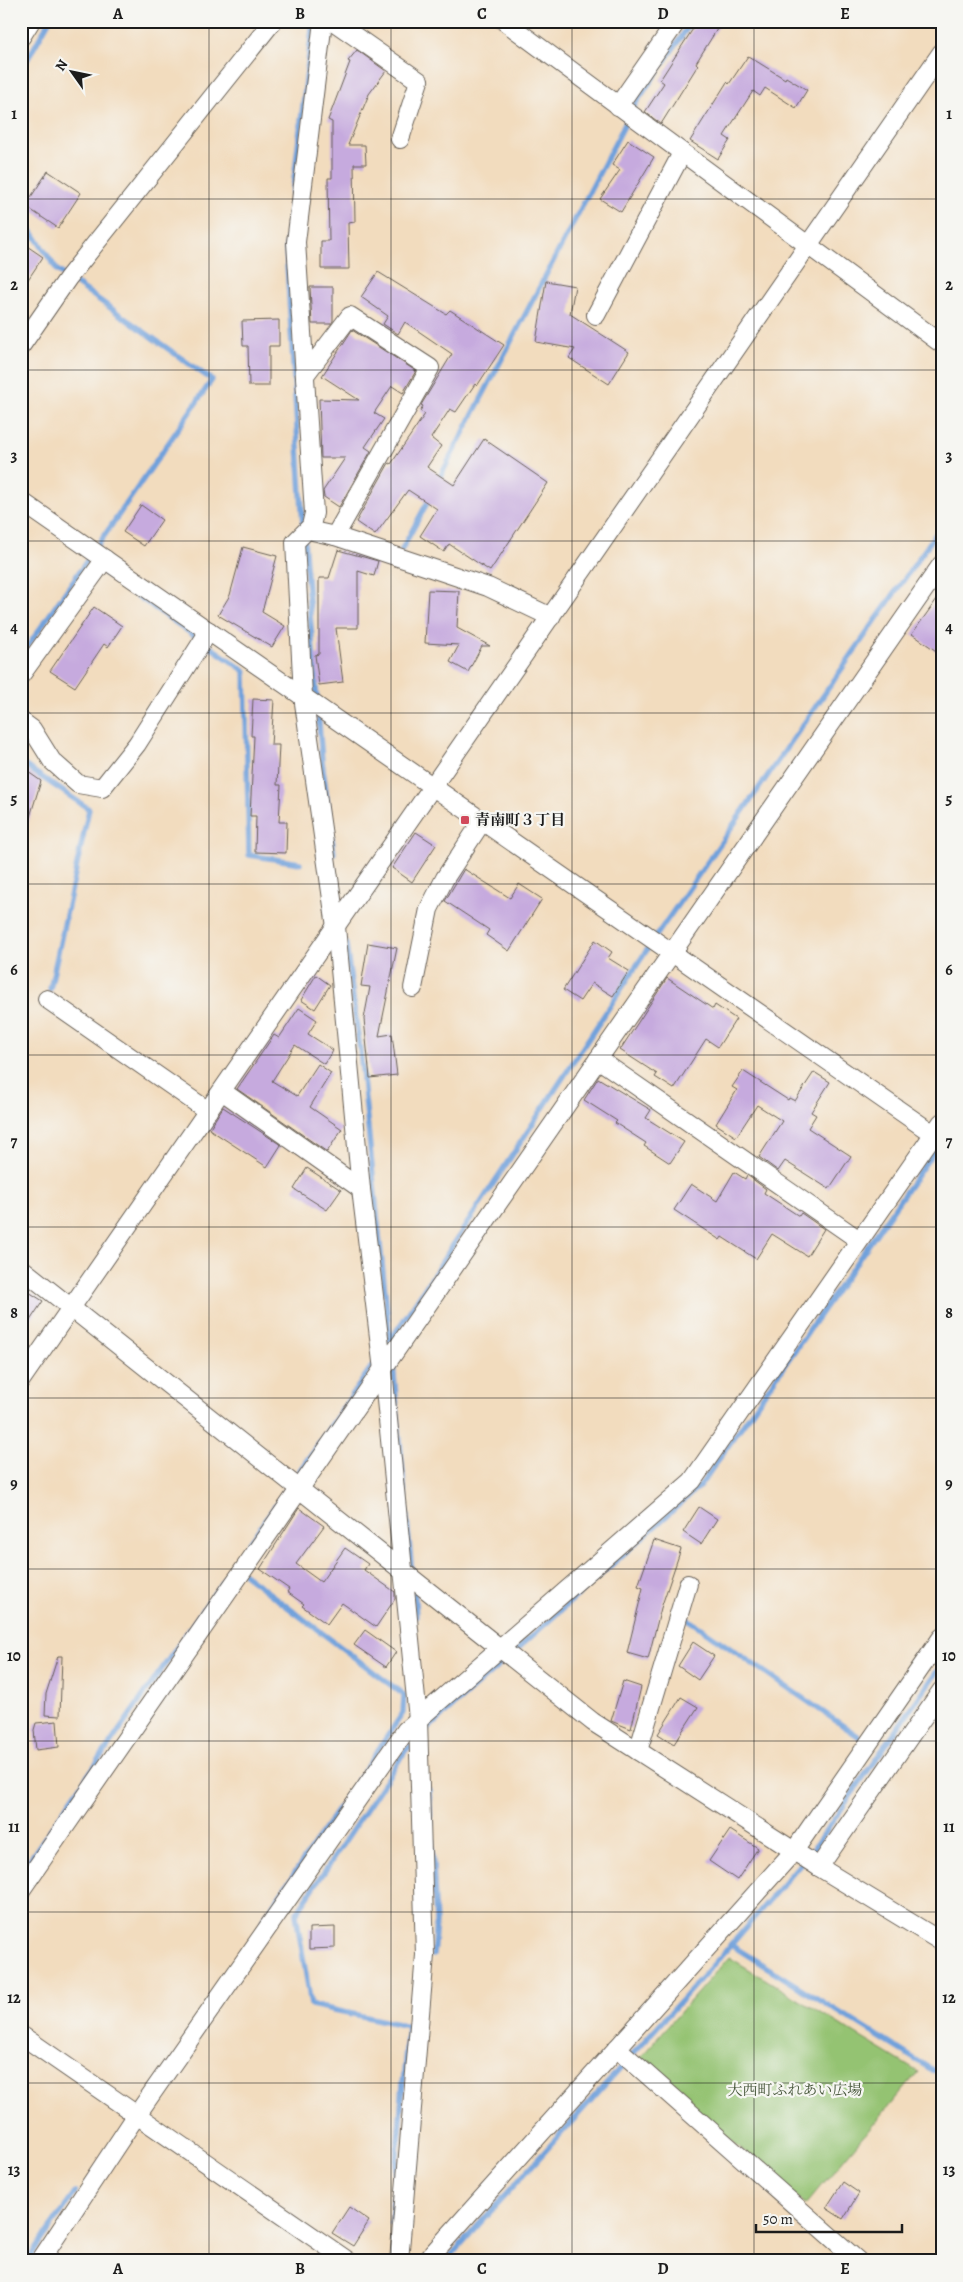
<svg xmlns="http://www.w3.org/2000/svg" width="963" height="2282" viewBox="0 0 963 2282" font-family="Alegreya,'Noto Serif JP',serif">
	<rect width="100%" height="100%" fill="#f6f6f2"/>
	<filter id="ink" filterUnits="userSpaceOnUse"><feTurbulence type="fractalNoise" baseFrequency=".02" numOctaves="2"/><feDisplacementMap in="SourceGraphic" scale="10" xChannelSelector="R" yChannelSelector="G"/><feConvolveMatrix kernelMatrix="1 2 1 2 8 2 1 2 1" color-interpolation-filters="sRGB"/></filter>
	<filter id="wash" filterUnits="userSpaceOnUse"><feTurbulence type="fractalNoise" baseFrequency=".0096" numOctaves="4" result="noise"/><feDisplacementMap in="SourceGraphic" scale="20" xChannelSelector="R" yChannelSelector="G"/><feGaussianBlur stdDeviation="1.12" result="paint"/><feColorMatrix in="noise" values="0 0 0 0 0 0 0 0 0 0 0 0 0 0 0 0 0 1.4 0 .05"/><feComposite in="paint" operator="in"/></filter>
	<g filter="url(#wash)">
		<rect width="100%" height="100%" fill="#f2dcbe"/>
		<!-- green -->
		<path fill="#94c372" stroke="#587047" d="M729 1957 918 2072 805 2205 639 2059Z"/>
		<g fill="none" stroke-linecap="round" stroke-linejoin="round">
			<!-- stream -->
			<g stroke="#71a1db" stroke-width="5.5">
				<path d="M21 71 49 21"/>
				<path d="M21 215 57 270 212 380 21 656"/>
				<path d="M438 481 636 103 692 21"/>
				<path d="M303 527 286 247 313 21"/>
				<path d="M304 539 317 701"/>
				<path d="M402 549 431 496"/>
				<path d="M100 570 245 671 249 855 300 863"/>
				<path d="M318 711 322 761 334 853"/>
				<path d="M21 763 89 809 50 989"/>
				<path d="M346 944 360 1050 391 1350"/>
				<path d="M390 1341 656 936 942 525"/>
				<path d="M393 1364 412 1574"/>
				<path d="M244 1574 404 1695 403 1713 263 1920"/>
				<path d="M414 1585 416 1616"/>
				<path d="M686 1618 861 1738"/>
				<path d="M942 1664 817 1844 731 1945 942 2076"/>
				<path d="M422 1734 700 1486 941 1141"/>
				<path d="M429 1790 436 1922 433 1955"/>
				<path d="M21 1872 377 1359"/>
				<path d="M391 2223 408 2026 311 2005 296 1914 406 1750 416 1741"/>
				<path d="M27 2261 75 2193"/>
				<path d="M446 2261 731 1945"/>
			</g>
		</g>
		<g id="blocks">
			<!-- building -->
			<g fill="#c6aade">
				<path d="M698 21H722L696 63 698 65 661 124 645 112 664 83 660 80Z"/>
				<path d="M357 50 386 71 369 94 348 145H365L366 164H354L355 222 348 223 349 269H321V241H329L328 178H332V122L328 120 350 62 348 61Z"/>
				<path d="M748 56 785 79 786 77 807 90 796 108 765 88 760 96 753 91 724 136 730 140 718 159 690 141 727 82 729 84Z"/>
				<path d="M628 140 654 157 621 212 600 199 620 170 612 165Z"/>
				<path d="M48 171 81 193 58 228 25 206Z"/>
				<path d="M21 242 43 257 21 290Z"/>
				<path d="M378 272 446 314 450 310 504 345 477 386 475 384 456 412 450 409 431 438 441 446 427 467 454 485 484 439 548 483 490 571 449 544 444 552 420 536 437 509 408 490 375 535 356 522 389 463 391 464 425 414 420 411 423 406 421 405 452 354 405 322 398 334 383 324 388 316 361 297Z"/>
				<path d="M546 281 575 286 570 314 629 352 609 384 569 358 575 349 536 342Z"/>
				<path d="M310 287H333V321L331 324H312Z"/>
				<path d="M279 320V346H269V386H249L248 346H243L242 321Z"/>
				<path d="M352 330 416 371 403 393 392 386 374 413 384 419 365 447 371 451 339 507 324 497 323 491 345 458H321L319 399 359 400 322 376Z"/>
				<path d="M141 505 162 520 144 546 123 532Z"/>
				<path d="M243 547 277 556 262 612 285 626 272 647 218 615 230 595Z"/>
				<path d="M338 550 378 561 374 576 358 571V628H336L343 682 319 685 315 655 319 654V578H329Z"/>
				<path d="M428 590 459 591 457 628 490 646H482L468 672 450 662 459 645 425 643Z"/>
				<path d="M942 592V655L912 634Z"/>
				<path d="M94 607 122 626 108 647 104 644 75 687 50 671Z"/>
				<path d="M253 699 274 700 271 745H279L277 785H281L279 822H287L286 853 255 852 256 816H250L254 736H251Z"/>
				<path d="M21 767 41 781 25 833H21Z"/>
				<path d="M416 832 436 845 412 882 392 868Z"/>
				<path d="M464 869 510 898 519 884 542 899 509 951 486 935 489 930 445 901Z"/>
				<path d="M595 940 612 952 608 958 629 971 613 996 592 983 580 1001 563 990Z"/>
				<path d="M368 943 397 948 379 1036 392 1034 397 1075 370 1078 364 1019 370 987 361 986Z"/>
				<path d="M316 975 330 985 315 1009 301 1000Z"/>
				<path d="M667 978 713 1009 715 1005 736 1019 718 1047 706 1039 674 1089 655 1077 657 1074 620 1050Z"/>
				<path d="M299 1008 317 1020 308 1034 333 1050 324 1064 295 1045 272 1081 297 1096 318 1064 331 1073 310 1107 342 1129 327 1152 237 1089 274 1035 279 1038Z"/>
				<path d="M743 1071 788 1100 789 1098 795 1101 814 1072 830 1082 811 1112 816 1115 808 1128 851 1156 829 1189 785 1161 778 1171 759 1157 782 1121 757 1105 736 1137 716 1124 737 1090 732 1087Z"/>
				<path d="M598 1078 651 1110 646 1118 684 1142 670 1163 644 1146 646 1143 615 1123 617 1121 584 1100Z"/>
				<path d="M223 1107 281 1145 267 1167 209 1129Z"/>
				<path d="M307 1168 341 1190 327 1210 294 1189Z"/>
				<path d="M734 1172 745 1179 747 1175 766 1189 764 1193 799 1216 801 1213 824 1229 807 1256 772 1234 756 1259 722 1237 720 1240 674 1210 691 1184 717 1201Z"/>
				<path d="M21 1287 43 1301 21 1334Z"/>
				<path d="M699 1507 717 1519 701 1544 683 1532Z"/>
				<path d="M299 1508 324 1526 296 1564 321 1582 345 1548 368 1564 364 1570 395 1592V1599L376 1627 342 1603 327 1624 302 1606 304 1604 287 1592 289 1589 260 1569Z"/>
				<path d="M654 1540 681 1549 661 1608 648 1659 627 1653 643 1588 638 1586Z"/>
				<path d="M365 1630 396 1652 386 1667 354 1645Z"/>
				<path d="M693 1642 714 1656 698 1680 678 1666Z"/>
				<path d="M58 1656H62L60 1716 45 1715 46 1694Z"/>
				<path d="M623 1681 641 1687 631 1729 611 1721Z"/>
				<path d="M681 1697 698 1707 674 1744 658 1734Z"/>
				<path d="M57 1721 59 1747 36 1750 34 1730 36 1723Z"/>
				<path d="M730 1830 758 1848 737 1880 709 1861Z"/>
				<path d="M335 1927V1948L309 1949V1928Z"/>
				<path d="M843 2182 859 2193 843 2219 826 2208Z"/>
				<path d="M349 2207 369 2221 353 2246 332 2233Z"/>
			</g>
		</g>
	</g>
	<g filter="url(#ink)">
		<use href="#blocks" fill-opacity="0" stroke="#675f55" stroke-width="1"/>
		<g fill="none" stroke-linecap="round" stroke-linejoin="round">
			<!-- street casing -->
			<g stroke="#675f55" stroke-width="20">
				<g id="street">
					<path d="M323 21 296 242 314 513 311 526 295 542 303 696 336 927 361 1189 383 1370 418 1719 425 1955 399 2261"/>
					<path d="M333 21 419 81 400 139"/>
					<path d="M504 21 942 344"/>
					<path d="M21 37 31 21"/>
					<path d="M618 106 677 21"/>
					<path d="M596 315 682 153"/>
					<path d="M21 346 68 278 273 21"/>
					<path d="M305 375 350 316 430 368 335 536"/>
					<path d="M21 501 942 1140"/>
					<path d="M308 530 335 536 488 587 551 617"/>
					<path d="M21 675 105 559"/>
					<path d="M21 721 32 729 52 761 78 784 102 788 137 744 209 631"/>
					<path d="M413 988 429 909 445 878 483 820"/>
					<path d="M47 999 208 1111"/>
					<path d="M598 1059 859 1240"/>
					<path d="M222 1091 361 1189"/>
					<path d="M21 1268 593 1722 819 1867 942 1942"/>
					<path d="M21 1380 942 52"/>
					<path d="M638 1751 688 1584"/>
					<path d="M819 1867 942 1690"/>
					<path d="M21 1890 942 564"/>
					<path d="M21 2035 348 2261"/>
					<path d="M617 2048 858 2261"/>
					<path d="M40 2261 136 2116 406 1730 692 1481 942 1122"/>
					<path d="M426 2261 794 1851 942 1637"/>
				</g>
			</g>
			<!-- street -->
			<use href="#street" stroke="#fff" stroke-width="18"/>
		</g>
	</g>
	<!-- grid -->
	<path fill="none" stroke="#1c1c1c" stroke-width="1" stroke-opacity="0.55" d="M209 21V2261M391 21V2261M572 21V2261M754 21V2261M21 199H942M21 370H942M21 541H942M21 713H942M21 884H942M21 1055H942M21 1227H942M21 1398H942M21 1569H942M21 1741H942M21 1912H942M21 2083H942"/>
	<!-- markers -->
	<rect fill="#d1495b" stroke="#f6f6f2" stroke-width="2" x="460" y="815" width="10" height="10" rx="2.5"/>
	<g text-anchor="middle" stroke-width="4.5" stroke-linejoin="round" paint-order="stroke">
		<!-- poi labels -->
		<g font-size="15" font-weight="bold" fill="#1c1c1c" stroke="#f6f6f2" text-anchor="start">
			<text x="475" y="825">青南町３丁目</text>
		</g>
		<!-- park labels -->
		<g font-size="15" fill="#46563a" stroke="#f6f6f2">
			<text x="795" y="2095">大西町ふれあい広場</text>
		</g>
	</g>
	<!-- margin -->
	<rect width="963" height="2282" fill="none" stroke="#f6f6f2" stroke-width="55"/>
	<!-- north arrow -->
	<g transform="translate(72 72) rotate(303)" stroke="#f6f6f2" stroke-width="4" paint-order="stroke">
	<path d="M0-4L9 19L0 12L-9 19Z" fill="#1c1c1c"/>
	<text y="-8" font-size="14" font-weight="bold" text-anchor="middle" fill="#1c1c1c">N</text>
	</g>
	<!-- scale -->
	<path d="M756 2224v8h146v-8" fill="none" stroke="#1c1c1c" stroke-width="2.5"/>
	<text x="763" y="2224" font-size="15" fill="#1c1c1c" stroke="#f6f6f2" stroke-width="4" paint-order="stroke">50 m</text>
	<rect x="28" y="28" width="908" height="2226" fill="none" stroke="#1c1c1c" stroke-width="2"/>
	<g font-size="16" text-anchor="middle" font-weight="bold" fill="#1c1c1c">
		<text x="118" y="19">A</text>
		<text x="300" y="19">B</text>
		<text x="482" y="19">C</text>
		<text x="663" y="19">D</text>
		<text x="845" y="19">E</text>
		<text x="14" y="119">1</text>
		<text x="949" y="119">1</text>
		<text x="14" y="290">2</text>
		<text x="949" y="290">2</text>
		<text x="14" y="461">3</text>
		<text x="949" y="461">3</text>
		<text x="14" y="633">4</text>
		<text x="949" y="633">4</text>
		<text x="14" y="804">5</text>
		<text x="949" y="804">5</text>
		<text x="14" y="975">6</text>
		<text x="949" y="975">6</text>
		<text x="14" y="1147">7</text>
		<text x="949" y="1147">7</text>
		<text x="14" y="1318">8</text>
		<text x="949" y="1318">8</text>
		<text x="14" y="1489">9</text>
		<text x="949" y="1489">9</text>
		<text x="14" y="1661">10</text>
		<text x="949" y="1661">10</text>
		<text x="14" y="1832">11</text>
		<text x="949" y="1832">11</text>
		<text x="14" y="2003">12</text>
		<text x="949" y="2003">12</text>
		<text x="14" y="2175">13</text>
		<text x="949" y="2175">13</text>
		<text x="118" y="2274">A</text>
		<text x="300" y="2274">B</text>
		<text x="482" y="2274">C</text>
		<text x="663" y="2274">D</text>
		<text x="845" y="2274">E</text>
	</g>
</svg>
